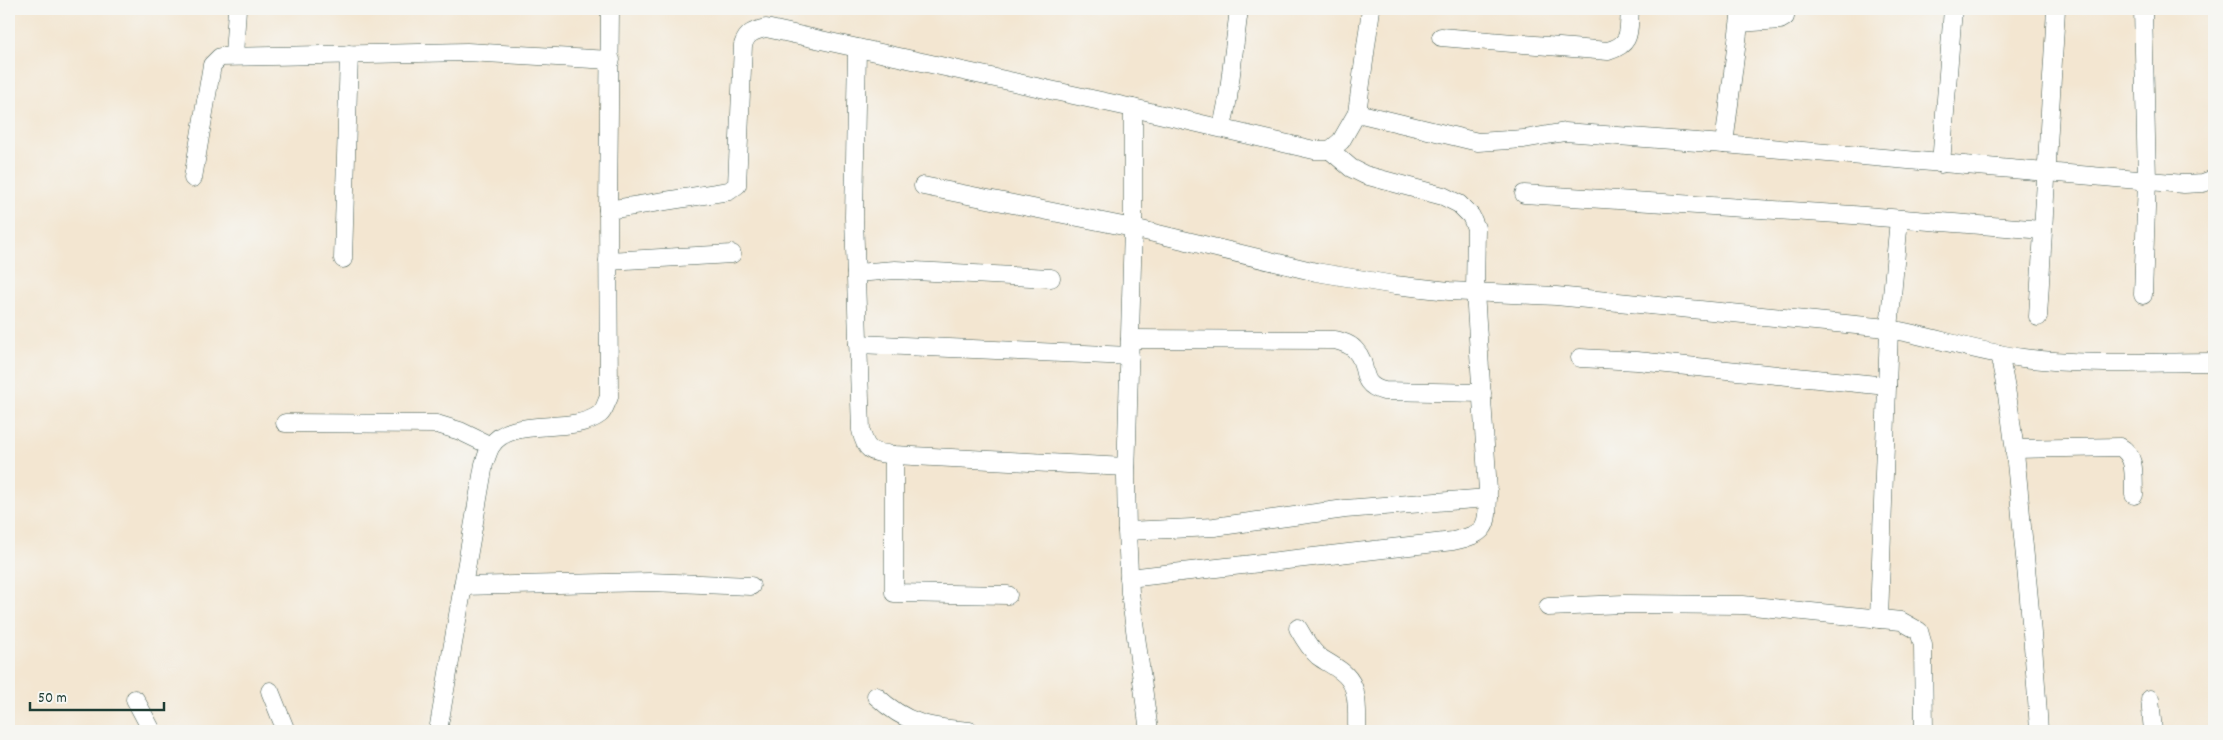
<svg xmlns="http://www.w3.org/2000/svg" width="2223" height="740" viewBox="0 0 2223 740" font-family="Dekko,sans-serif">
	<rect width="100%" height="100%" fill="#f6f6f2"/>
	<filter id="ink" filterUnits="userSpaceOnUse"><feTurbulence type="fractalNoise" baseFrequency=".02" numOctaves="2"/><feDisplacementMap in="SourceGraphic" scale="10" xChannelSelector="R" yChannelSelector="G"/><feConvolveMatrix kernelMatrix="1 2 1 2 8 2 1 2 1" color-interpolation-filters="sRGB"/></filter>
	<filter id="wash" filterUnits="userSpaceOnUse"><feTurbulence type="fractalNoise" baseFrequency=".0096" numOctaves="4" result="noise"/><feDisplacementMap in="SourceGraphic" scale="20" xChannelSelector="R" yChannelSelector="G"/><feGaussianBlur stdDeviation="1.12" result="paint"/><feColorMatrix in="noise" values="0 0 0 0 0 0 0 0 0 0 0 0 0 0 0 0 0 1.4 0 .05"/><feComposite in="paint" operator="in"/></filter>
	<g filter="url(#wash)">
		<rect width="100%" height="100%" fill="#f3e6d1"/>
	</g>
	<g filter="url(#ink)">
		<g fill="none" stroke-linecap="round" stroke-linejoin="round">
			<!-- minor casing -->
			<g stroke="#3f564c" stroke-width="19">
				<g id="minor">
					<path d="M2143 9 2147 180 2143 295"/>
					<path d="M1740 23 1780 20 1785 17 1786 9"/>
					<path d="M1441 37 1608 51C1633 44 1628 30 1630 9"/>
					<path d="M857 48 854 217 861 430C866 453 872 452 894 455L1126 467"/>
					<path d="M234 55 237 9"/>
					<path d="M1133 108V228L1126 477 1127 531 1130 593 1149 731"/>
					<path d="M1357 113 1478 142 1524 139 1565 132 1724 144 2184 184 2203 183 2214 179"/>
					<path d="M1222 128 1228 98 1239 9"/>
					<path d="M1724 144 1741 9"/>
					<path d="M1941 164 1953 9"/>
					<path d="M193 178 212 65 220 57 467 52 611 60"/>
					<path d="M923 186 1133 228 1316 272 1395 285 1449 291 1556 296 1877 327C1926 334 1974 352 2023 358 2086 366 2151 362 2214 362"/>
					<path d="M1524 194 1853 215 2042 230"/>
					<path d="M608 210 610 9"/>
					<path d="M343 259 349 54"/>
					<path d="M608 261 732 254"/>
					<path d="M856 273 895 270 1051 278"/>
					<path d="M2038 317 2056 9"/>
					<path d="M1130 339 1335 340C1343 342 1351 344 1356 351 1370 366 1357 384 1384 391L1482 393"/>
					<path d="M858 344 1130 356"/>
					<path d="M1999 354C2012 411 2017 469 2022 527 2029 595 2035 663 2039 731"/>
					<path d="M1580 358 1637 361 1887 386"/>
					<path d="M285 423 437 424 460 431 491 446"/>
					<path d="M2015 449 2120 447C2137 456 2133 477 2134 495"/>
					<path d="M894 455V593L1008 595"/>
					<path d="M1127 531 1214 527 1345 509 1488 498"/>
					<path d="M1129 578 1453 541C1489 533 1487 527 1488 491L1475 292 1476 228 1471 216 1459 204 1443 196 1365 175 1351 168 1330 150"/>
					<path d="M463 586 650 582 751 586"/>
					<path d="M1548 607 1624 604 1743 605 1901 621 1919 631 1923 645 1924 731"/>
					<path d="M1879 619 1889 329 1899 219"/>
					<path d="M1298 628C1303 637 1309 648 1318 656 1333 667 1351 672 1355 693 1358 705 1357 719 1357 731"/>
					<path d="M270 691 286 731"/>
					<path d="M876 696C906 724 929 728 970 731"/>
					<path d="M135 699 152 731"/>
					<path d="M2150 699 2153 731"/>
					<path d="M438 731 484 464C486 459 488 451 491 446 511 415 571 436 600 414 604 411 606 403 609 397L608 210 729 191 737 185 743 45C747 33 753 31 766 28L1133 108 1314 150H1330L1341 141 1357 113 1371 9"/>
				</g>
			</g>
			<!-- minor -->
			<use href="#minor" stroke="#fff" stroke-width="18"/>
		</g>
	</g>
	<!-- margin -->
	<rect width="2223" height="740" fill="none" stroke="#f6f6f2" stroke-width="30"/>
	<!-- scale -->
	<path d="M30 702v8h134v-8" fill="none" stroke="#1f3d34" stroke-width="2.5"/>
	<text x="38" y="702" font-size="15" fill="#1f3d34" stroke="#f6f6f2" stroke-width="4" paint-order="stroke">50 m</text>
</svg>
